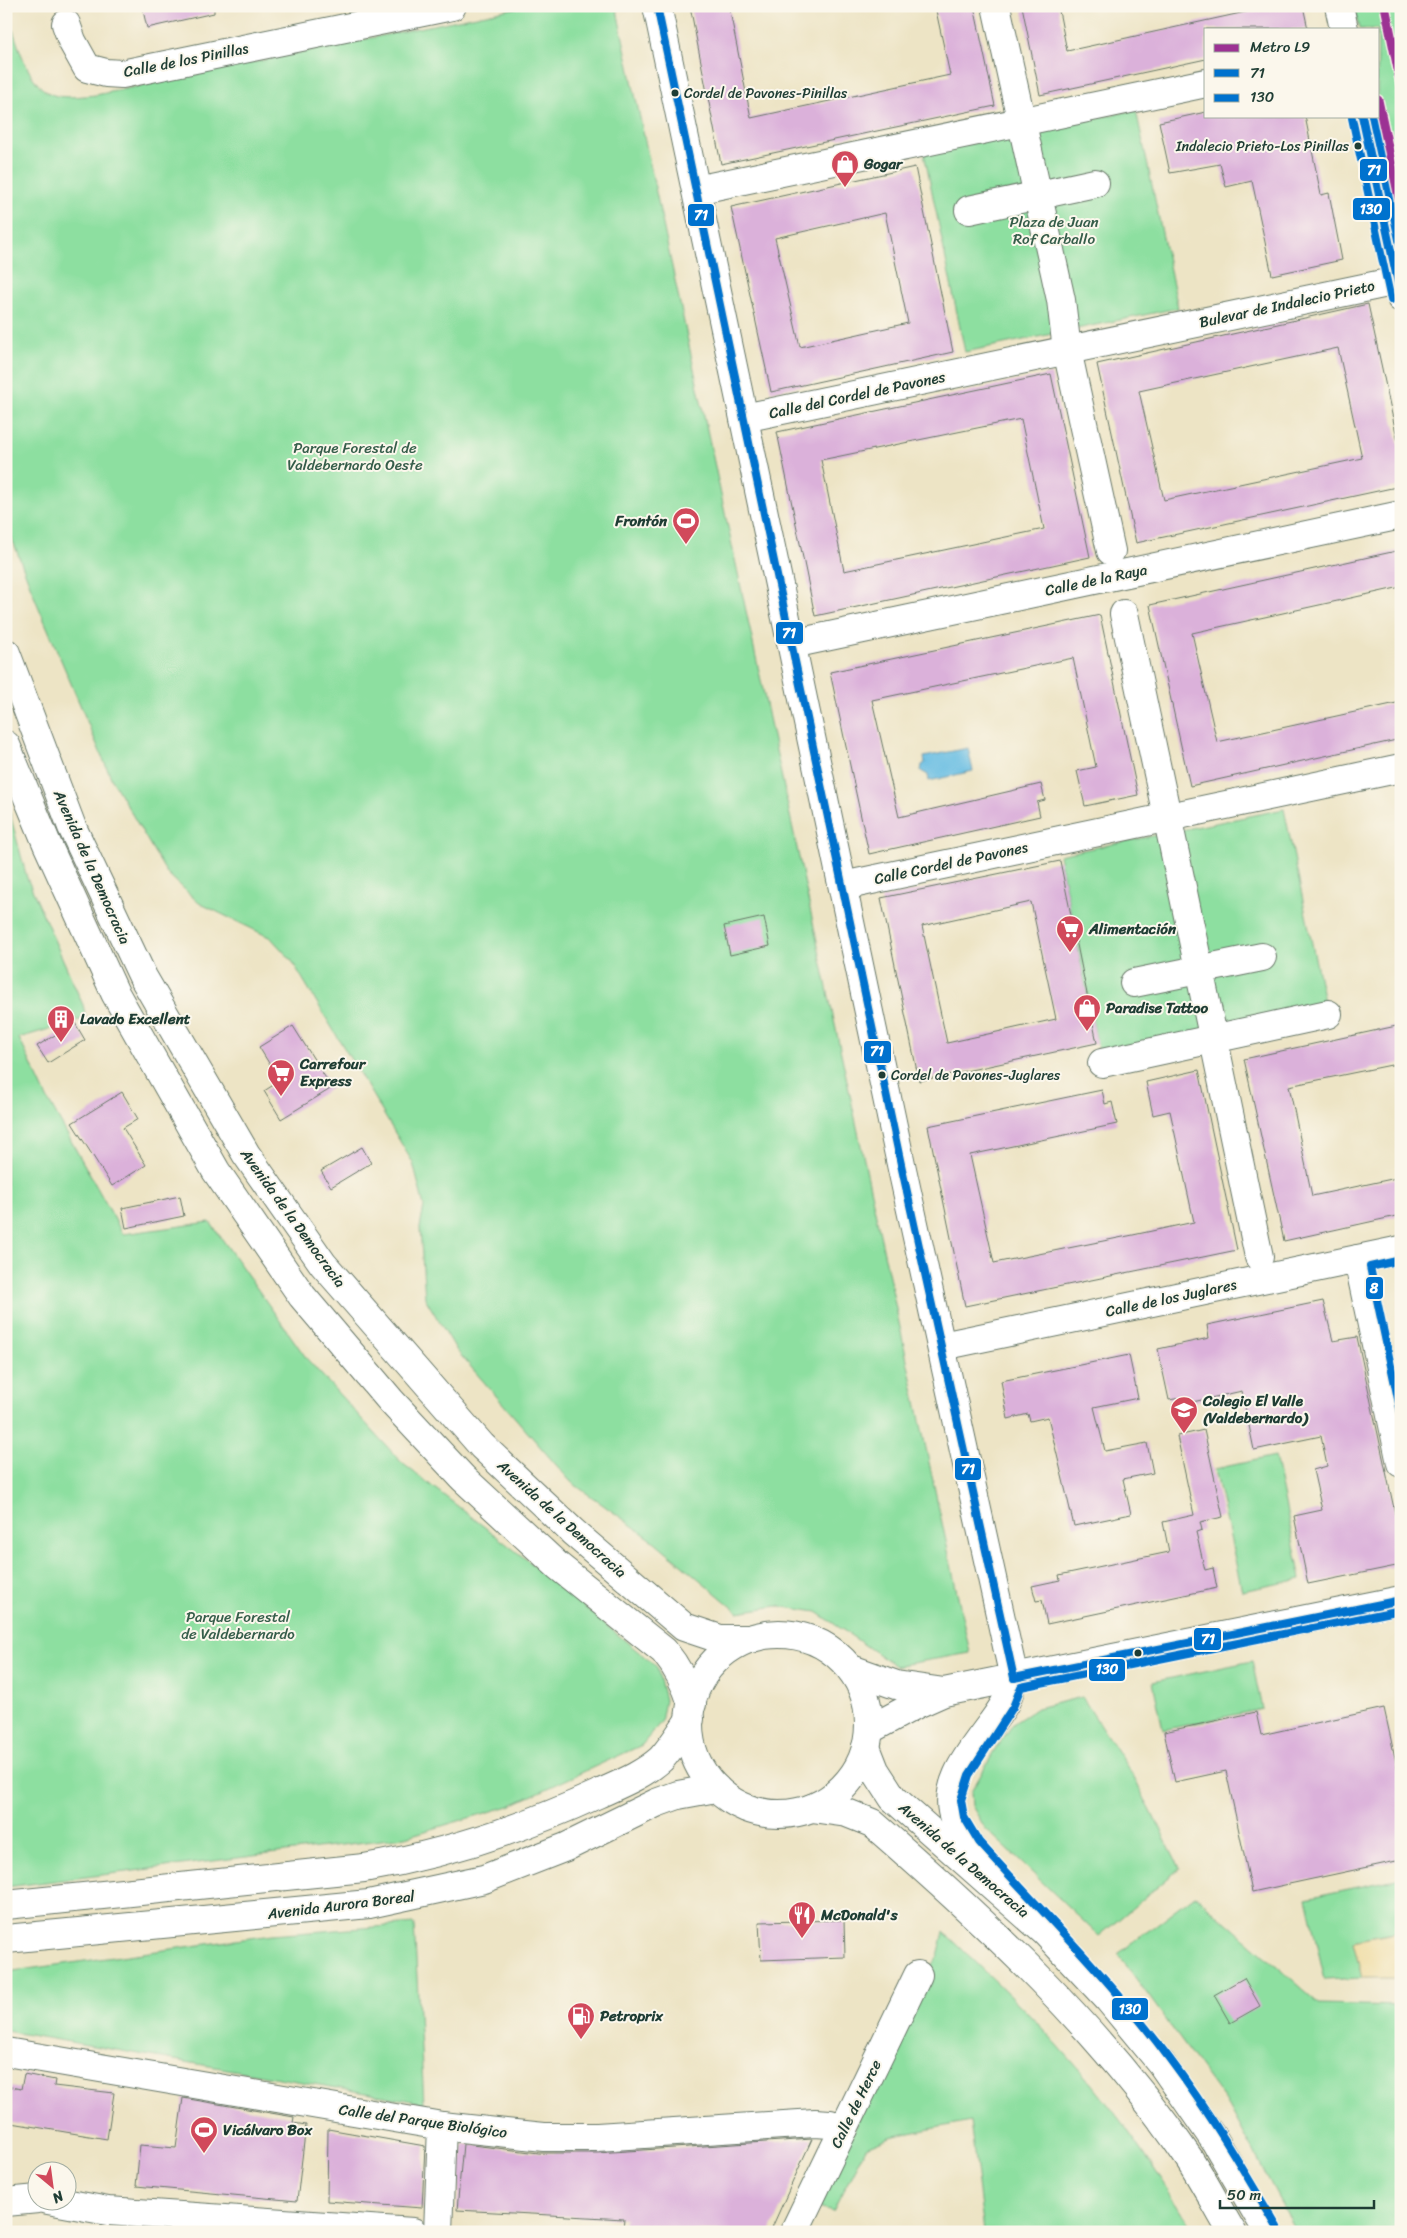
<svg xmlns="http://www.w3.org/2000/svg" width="1407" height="2238" viewBox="0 0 1407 2238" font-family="Sriracha,sans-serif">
	<rect width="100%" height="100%" fill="#fbf7ec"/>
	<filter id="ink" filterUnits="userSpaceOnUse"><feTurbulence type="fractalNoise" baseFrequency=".02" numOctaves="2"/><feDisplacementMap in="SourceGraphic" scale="10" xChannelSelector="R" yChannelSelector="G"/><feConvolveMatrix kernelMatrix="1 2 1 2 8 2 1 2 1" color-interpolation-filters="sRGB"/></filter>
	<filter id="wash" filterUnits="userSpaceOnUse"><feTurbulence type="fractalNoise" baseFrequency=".0096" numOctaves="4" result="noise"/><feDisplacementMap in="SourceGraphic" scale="20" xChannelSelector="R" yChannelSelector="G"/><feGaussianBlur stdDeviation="1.12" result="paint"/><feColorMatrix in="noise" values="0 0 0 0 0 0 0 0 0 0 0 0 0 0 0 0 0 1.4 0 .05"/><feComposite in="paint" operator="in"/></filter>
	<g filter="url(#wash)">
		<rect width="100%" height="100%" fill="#ede4c5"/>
		<!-- green -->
		<g fill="#8ddfa0" stroke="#568e6a">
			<path d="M525 6H616L970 1653 895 1666 817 1612 777 1606 738 1612 655 1542 571 1482 457 1351 425 1298 420 1228 424 1206 413 1163 292 961 271 938 199 903 166 872 112 780 36 601 6 523V10C16 34 26 90 57 96 69 98 84 96 96 95Z"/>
			<path d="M1354 6H1401V226L1377 116 1378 29H1359Z"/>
			<path d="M1136 110 1178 308 965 352 924 153Z"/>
			<path d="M6 799 27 878 83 1005 86 1018 19 1038 47 1098 123 1234 210 1222 307 1359 402 1463 531 1563 657 1667 665 1700 661 1722 642 1745 509 1806 405 1837 6 1887Z"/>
			<path d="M1284 809 1325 1006 1099 1053 1059 855Z"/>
			<path d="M1275 1456 1301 1579 1242 1591 1215 1469Z"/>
			<path d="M1252 1661 1262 1709 1163 1730 1153 1682Z"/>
			<path d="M1082 1697 1133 1776 1180 1868 1099 1936 985 1828 972 1806 971 1792 998 1745 1014 1723 1037 1708Z"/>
			<path d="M1401 1878V1931L1353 1941 1362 1978 1325 1980 1306 1898Z"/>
			<path d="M1195 1895 1319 2004 1400 2006 1401 2232H1297L1229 2106 1118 1954Z"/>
			<path d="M414 1924 424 2103 6 2031V1972L272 1935Z"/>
			<path d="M944 1932C987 1973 1031 2014 1070 2059 1117 2111 1158 2171 1193 2232H984L970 2121 890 2137 866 2147 833 2211 818 2207 928 1970 938 1956Z"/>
		</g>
		<!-- sand -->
		<path fill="#eeda9e" stroke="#868c69" d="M1401 1932V1978H1362L1353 1941Z"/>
		<!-- water -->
		<path fill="#65bce2" stroke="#427c8b" d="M968 748 973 771 929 781 928 775 921 771 922 765 925 763 924 757Z"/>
		<g id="blocks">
			<!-- building -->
			<g fill="#dbb1da" fill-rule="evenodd">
				<path d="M142 6H214V13L147 28Z"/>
				<path d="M690 6H729L751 118 950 75 935 6H974L995 106 721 164Z"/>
				<path d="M1022 6H1058L1067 51 1273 6H1303L1308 29H1206V59L1040 95Z"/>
				<path d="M1206 112V116H1305L1321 195 1329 193 1342 260 1272 275 1252 181 1226 187 1220 164 1170 173 1159 122Z"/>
				<path d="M915 167 953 352 771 392 731 207ZM885 213 908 323 800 347 775 238Z"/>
				<path d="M1368 304 1401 456V486L1136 543 1097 364ZM1338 348 1362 458 1164 500 1139 391Z"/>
				<path d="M1051 374 1090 557 815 616 777 432ZM1021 419 1044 529 844 571 821 460Z"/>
				<path d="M1401 550V587L1192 633 1217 742 1401 702V739L1190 786 1150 605Z"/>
				<path d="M1100 615 1138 795 1085 806 1077 771 1096 767 1073 658 872 700 899 817 1041 784 1045 800 1037 802 1040 816 869 854 830 672Z"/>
				<path d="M1060 861 1097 1043 919 1081 881 898ZM1031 902 1056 1019 947 1043 922 926Z"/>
				<path d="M764 917 770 946 730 955 724 926Z"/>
				<path d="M75 1023 85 1040 48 1063 37 1046Z"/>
				<path d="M1401 1025V1063L1289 1086 1312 1196 1401 1177V1215L1284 1241 1244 1059Z"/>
				<path d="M293 1026 332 1088 281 1119 264 1091 280 1081 259 1047Z"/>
				<path d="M1199 1070 1237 1250 965 1306 928 1126 1102 1090 1105 1104 1112 1102 1117 1124 970 1155 994 1263 1133 1235 1194 1222 1170 1111 1153 1115 1146 1082Z"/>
				<path d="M122 1092 138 1119 123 1128 146 1165 112 1186 72 1123Z"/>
				<path d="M362 1147 371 1163 331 1187 321 1171Z"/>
				<path d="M180 1196 184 1216 126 1228 122 1208Z"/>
				<path d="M1323 1301 1333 1341 1357 1337 1401 1541V1565L1308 1584 1294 1516 1322 1510 1313 1470 1327 1466 1321 1436 1254 1450 1242 1391 1188 1403 1186 1397 1169 1400 1158 1349 1209 1338 1207 1325Z"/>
				<path d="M1129 1355 1138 1398 1094 1407 1105 1451 1147 1443 1153 1473 1123 1479 1131 1514 1074 1526 1048 1417 1030 1421 1028 1414 1008 1419 1001 1381Z"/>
				<path d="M1204 1430 1223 1517 1200 1522 1202 1530 1196 1532 1205 1570 1213 1568 1217 1588 1047 1624 1042 1600 1036 1601 1032 1586 1060 1580 1059 1575 1169 1552 1163 1522 1194 1515 1177 1436Z"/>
				<path d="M1384 1708 1401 1785V1860L1252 1892 1226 1771 1175 1782 1164 1732 1256 1712 1261 1735Z"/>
				<path d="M844 1920 845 1957 761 1960 759 1922Z"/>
				<path d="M1244 1978 1260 2006 1230 2023 1214 1995Z"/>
				<path d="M24 2074 55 2080 54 2086 114 2093 107 2139 6 2122V2086L21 2089Z"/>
				<path d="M183 2098 294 2117 293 2123 306 2125 297 2201 136 2186 140 2145 176 2148Z"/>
				<path d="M328 2129 425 2146 422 2208 327 2201Z"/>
				<path d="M812 2139 770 2232 623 2230 624 2219 457 2210 463 2144 539 2153H597Z"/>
			</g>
		</g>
	</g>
	<g filter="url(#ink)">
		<use href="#blocks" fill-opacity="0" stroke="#677767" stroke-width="1"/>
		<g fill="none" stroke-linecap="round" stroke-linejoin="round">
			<!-- minor casing -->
			<g stroke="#677767" stroke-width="30">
				<g id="minor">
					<path d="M657 6 902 1169 1014 1678"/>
					<path d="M996 6 1061 300 1067 350 1111 551"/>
					<path d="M1339 6 1344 29"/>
					<path d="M66 24 72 41 87 68 106 73 122 74 452 6"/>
					<path d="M1362 116 1401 298"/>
					<path d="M696 190 1206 83"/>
					<path d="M969 210 1095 183"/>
					<path d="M744 418 1397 281"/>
					<path d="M1124 614C1171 828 1213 1042 1259 1257"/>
					<path d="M792 644 1401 515"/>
					<path d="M843 886 1401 768"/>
					<path d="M1134 983 1262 957"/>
					<path d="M1102 1063 1328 1014"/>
					<path d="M1358 1259 1401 1463"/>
					<path d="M942 1346 1401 1250"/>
					<path d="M851 1669 896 1685 944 1692"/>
					<path d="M869 1730 917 1704 944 1692 1401 1600"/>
					<path d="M998 1878C983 1861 964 1843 955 1821 937 1778 986 1737 1005 1703 1009 1695 1011 1686 1014 1678"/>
					<path d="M6 2052 442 2126 544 2137H597L815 2123 830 2124 844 2129"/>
					<path d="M48 2200 108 2211 413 2232"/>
					<path d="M6 2202 38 2199"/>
					<path d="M438 2232 442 2126"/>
					<path d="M794 2232 918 1975"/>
				</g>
			</g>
			<!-- major casing -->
			<g stroke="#677767" stroke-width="30">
				<g id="major">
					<path d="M6 653 72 827 143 977 246 1154 323 1264 482 1446 573 1532 684 1627 720 1639H750"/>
					<path d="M6 745 47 844 115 993 216 1171 302 1296 391 1401 463 1478 558 1566 664 1651C678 1668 686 1684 692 1704"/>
					<circle cx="779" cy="1724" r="90"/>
					<path d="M866 1747 875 1770 893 1798 1045 1932 1109 2000 1161 2063 1215 2141 1268 2232"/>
					<path d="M812 1808 847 1813 872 1823C988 1924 1101 2029 1188 2157 1204 2181 1217 2207 1232 2232"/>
					<path d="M6 1905 364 1868C447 1854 522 1829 598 1794 620 1784 643 1775 661 1759 672 1747 681 1732 690 1719"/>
					<path d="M6 1939 369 1904 484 1879 566 1847 656 1803 678 1795 716 1788"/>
				</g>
			</g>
			<!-- minor -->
			<use href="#minor" stroke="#fff" stroke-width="28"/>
			<!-- major -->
			<use href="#major" stroke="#fff" stroke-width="28"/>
			<!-- bus-1 casing -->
			<g stroke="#fbf7ec" stroke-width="11">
				<g id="bus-1">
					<path d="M657 6 902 1169 1014 1678"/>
					<path d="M1362 116 1401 297"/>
					<path d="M1014 1678 1401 1600"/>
				</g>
			</g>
			<!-- bus-2 casing -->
			<g stroke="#fbf7ec" stroke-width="11">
				<g id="bus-2">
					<path d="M1352 118 1391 300"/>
					<path d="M1277 2227C1243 2169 1209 2111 1169 2058 1112 1981 1043 1913 979 1842L964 1817 961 1800 969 1775 1013 1707 1021 1687 1401 1610"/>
				</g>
			</g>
			<!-- bus-3 casing -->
			<g stroke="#fbf7ec" stroke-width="11">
				<g id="bus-3">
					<path d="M1372 116 1401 249"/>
					<path d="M1401 1260 1370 1267 1401 1413"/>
				</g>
			</g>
			<!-- bus-1 -->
			<use href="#bus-1" stroke="#0072ce" stroke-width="8"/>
			<!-- bus-2 -->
			<use href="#bus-2" stroke="#0072ce" stroke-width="8"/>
			<!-- bus-3 -->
			<use href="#bus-3" stroke="#0072ce" stroke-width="8"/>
			<!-- metro-1 casing -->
			<g stroke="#fbf7ec" stroke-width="12">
				<g id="metro-1">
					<path d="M1385 6 1401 84"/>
					<path d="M1378 100 1401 207"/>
				</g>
			</g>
			<!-- metro-1 -->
			<use href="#metro-1" stroke="#9c3293" stroke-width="9"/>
		</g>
	</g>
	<!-- icons -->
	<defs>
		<g id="shop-pin" transform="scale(1.4375)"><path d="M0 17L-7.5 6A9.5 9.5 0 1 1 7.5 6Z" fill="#d1495b" stroke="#fbf7ec"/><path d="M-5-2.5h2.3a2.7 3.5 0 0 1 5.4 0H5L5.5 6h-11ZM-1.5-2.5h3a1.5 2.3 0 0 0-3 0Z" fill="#fff"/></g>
		<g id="stadium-pin" transform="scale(1.4375)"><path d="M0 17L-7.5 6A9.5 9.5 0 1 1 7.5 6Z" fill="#d1495b" stroke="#fbf7ec"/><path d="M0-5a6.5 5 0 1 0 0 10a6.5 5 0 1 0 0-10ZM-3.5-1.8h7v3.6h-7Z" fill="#fff"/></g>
		<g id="supermarket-pin" transform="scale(1.4375)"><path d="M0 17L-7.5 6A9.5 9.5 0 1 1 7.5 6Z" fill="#d1495b" stroke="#fbf7ec"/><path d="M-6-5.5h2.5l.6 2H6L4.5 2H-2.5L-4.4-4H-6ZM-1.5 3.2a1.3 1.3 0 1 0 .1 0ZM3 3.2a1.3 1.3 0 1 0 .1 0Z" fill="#fff"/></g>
		<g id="building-pin" transform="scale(1.4375)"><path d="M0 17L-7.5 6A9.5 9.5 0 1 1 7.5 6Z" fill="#d1495b" stroke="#fbf7ec"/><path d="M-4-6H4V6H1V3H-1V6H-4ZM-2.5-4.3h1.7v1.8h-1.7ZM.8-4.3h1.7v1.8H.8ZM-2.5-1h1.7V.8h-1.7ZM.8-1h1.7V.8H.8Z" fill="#fff"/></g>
		<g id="school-pin" transform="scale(1.4375)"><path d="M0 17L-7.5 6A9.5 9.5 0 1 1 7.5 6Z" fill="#d1495b" stroke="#fbf7ec"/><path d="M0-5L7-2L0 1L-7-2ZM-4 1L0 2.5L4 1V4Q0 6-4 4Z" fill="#fff"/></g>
		<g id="restaurant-pin" transform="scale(1.4375)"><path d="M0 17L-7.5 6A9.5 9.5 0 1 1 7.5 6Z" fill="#d1495b" stroke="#fbf7ec"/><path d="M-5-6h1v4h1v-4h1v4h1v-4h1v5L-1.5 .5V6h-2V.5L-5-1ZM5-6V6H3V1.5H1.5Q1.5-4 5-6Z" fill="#fff"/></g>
		<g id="fuel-pin" transform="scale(1.4375)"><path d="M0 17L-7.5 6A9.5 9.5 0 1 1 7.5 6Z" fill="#d1495b" stroke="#fbf7ec"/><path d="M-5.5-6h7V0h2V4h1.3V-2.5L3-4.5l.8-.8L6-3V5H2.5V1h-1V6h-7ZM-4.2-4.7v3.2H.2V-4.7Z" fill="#fff"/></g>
	</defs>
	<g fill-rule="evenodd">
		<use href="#shop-pin" x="845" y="164"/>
		<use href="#stadium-pin" x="686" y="521"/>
		<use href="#supermarket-pin" x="1070" y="929"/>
		<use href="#shop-pin" x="1087" y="1008"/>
		<use href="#building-pin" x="61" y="1019"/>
		<use href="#supermarket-pin" x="281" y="1073"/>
		<use href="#school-pin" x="1184" y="1410"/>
		<use href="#restaurant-pin" x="802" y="1915"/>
		<use href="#fuel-pin" x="581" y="2016"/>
		<use href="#stadium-pin" x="204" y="2130"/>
	</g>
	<!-- markers -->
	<g fill="#1f3d34" stroke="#fbf7ec" stroke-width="2">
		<circle cx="675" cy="93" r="4.5"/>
		<circle cx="1358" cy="146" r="4.5"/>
		<circle cx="882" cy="1075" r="4.5"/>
		<circle cx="1138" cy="1653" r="4.5"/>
	</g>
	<g text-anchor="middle" stroke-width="4" stroke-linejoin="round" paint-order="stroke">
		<!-- bus labels -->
		<g font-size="14" fill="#1f3d34" stroke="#fbf7ec" text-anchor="start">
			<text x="684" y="98">Cordel de Pavones-Pinillas</text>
			<text x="1349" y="151" text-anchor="end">Indalecio Prieto-Los Pinillas</text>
			<text x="891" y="1080">Cordel de Pavones-Juglares</text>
		</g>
		<!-- street labels -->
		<g font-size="15" fill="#1f3d34" stroke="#fbf7ec">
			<text transform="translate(186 60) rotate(-11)" y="5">Calle de los Pinillas</text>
			<text transform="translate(1287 304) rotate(-12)" y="5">Bulevar de Indalecio Prieto</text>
			<text transform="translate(857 395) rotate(-12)" y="5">Calle del Cordel de Pavones</text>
			<text transform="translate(1096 580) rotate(-12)" y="5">Calle de la Raya</text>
			<text transform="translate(951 863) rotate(-12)" y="5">Calle Cordel de Pavones</text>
			<text transform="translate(92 867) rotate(66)" y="5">Avenida de la Democracia</text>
			<text transform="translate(293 1218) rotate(54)" y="5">Avenida de la Democracia</text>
			<text transform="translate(1171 1298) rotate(-12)" y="5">Calle de los Juglares</text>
			<text transform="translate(562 1519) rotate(42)" y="5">Avenida de la Democracia</text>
			<text transform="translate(964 1860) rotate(41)" y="5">Avenida de la Democracia</text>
			<text transform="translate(341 1905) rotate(-7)" y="5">Avenida Aurora Boreal</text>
			<text transform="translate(856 2104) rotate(-64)" y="5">Calle de Herce</text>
			<text transform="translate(423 2121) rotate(8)" y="5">Calle del Parque Biológico</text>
		</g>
		<!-- poi labels -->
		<g font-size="15" font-weight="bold" fill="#1f3d34" stroke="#fbf7ec" text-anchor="start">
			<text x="864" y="169">Gogar</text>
			<text x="667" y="526" text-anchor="end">Frontón</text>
			<text x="1089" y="934">Alimentación</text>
			<text x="1106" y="1013">Paradise Tattoo</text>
			<text x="80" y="1024">Lavado Excellent</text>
			<text x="300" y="1069">Carrefour<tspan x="300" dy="17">Express</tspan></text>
			<text x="1203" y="1406">Colegio El Valle<tspan x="1203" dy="17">(Valdebernardo)</tspan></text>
			<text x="821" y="1920">McDonald's</text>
			<text x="600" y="2021">Petroprix</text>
			<text x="223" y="2135">Vicálvaro Box</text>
		</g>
		<!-- park labels -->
		<g font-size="15" fill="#355d4a" stroke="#fbf7ec">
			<text x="1054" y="227">Plaza de Juan<tspan x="1054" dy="17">Rof Carballo</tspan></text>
			<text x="355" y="453">Parque Forestal de<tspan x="355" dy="17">Valdebernardo Oeste</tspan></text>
			<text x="238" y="1622">Parque Forestal<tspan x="238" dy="17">de Valdebernardo</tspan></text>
		</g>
	</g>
	<g stroke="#fbf7ec" stroke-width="2">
		<rect x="1359" y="158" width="29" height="24" rx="5" fill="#0072ce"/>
		<rect x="1352" y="197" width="39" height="24" rx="5" fill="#0072ce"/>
		<rect x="687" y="203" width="28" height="24" rx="5" fill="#0072ce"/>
		<rect x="775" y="621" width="29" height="24" rx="5" fill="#0072ce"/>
		<rect x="863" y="1040" width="29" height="24" rx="5" fill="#0072ce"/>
		<rect x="1365" y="1276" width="19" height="24" rx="5" fill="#0072ce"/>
		<rect x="954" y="1457" width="28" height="24" rx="5" fill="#0072ce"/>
		<rect x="1193" y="1627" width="29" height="24" rx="5" fill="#0072ce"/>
		<rect x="1088" y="1658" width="38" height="24" rx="5" fill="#0072ce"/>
		<rect x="1111" y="1997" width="38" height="24" rx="5" fill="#0072ce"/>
	</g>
	<g font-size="14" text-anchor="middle" font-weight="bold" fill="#fff">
		<text x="1374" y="175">71</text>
		<text x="1371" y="214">130</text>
		<text x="701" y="220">71</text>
		<text x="789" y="638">71</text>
		<text x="877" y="1056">71</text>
		<text x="1374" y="1293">8</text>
		<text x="968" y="1474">71</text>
		<text x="1208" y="1644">71</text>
		<text x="1107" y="1674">130</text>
		<text x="1130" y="2014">130</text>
	</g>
	<!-- margin -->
	<rect width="1407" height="2238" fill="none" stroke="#fbf7ec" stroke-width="25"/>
	<!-- legend -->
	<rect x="1204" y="28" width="175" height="90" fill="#fbf7ec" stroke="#a3ada2"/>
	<rect x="1214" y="44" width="25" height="8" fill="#9c3293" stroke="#a3ada2"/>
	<text x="1250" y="52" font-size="15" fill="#1f3d34">Metro L9</text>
	<rect x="1214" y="69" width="25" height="8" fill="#0072ce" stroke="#a3ada2"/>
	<text x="1250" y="78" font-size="15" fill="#1f3d34">71</text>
	<rect x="1214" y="94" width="25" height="8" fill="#0072ce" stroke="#a3ada2"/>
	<text x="1250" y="102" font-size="15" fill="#1f3d34">130</text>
	<!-- north arrow -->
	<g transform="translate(52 2186) rotate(151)"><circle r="24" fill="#fbf7ec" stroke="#a3ada2"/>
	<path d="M0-4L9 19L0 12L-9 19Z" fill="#d1495b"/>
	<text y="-8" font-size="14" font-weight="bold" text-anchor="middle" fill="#1f3d34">N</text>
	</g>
	<!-- scale -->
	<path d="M1220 2200v8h154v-8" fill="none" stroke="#1f3d34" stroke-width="2.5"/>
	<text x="1227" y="2200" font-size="15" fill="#1f3d34" stroke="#fbf7ec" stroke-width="4" paint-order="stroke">50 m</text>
</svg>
